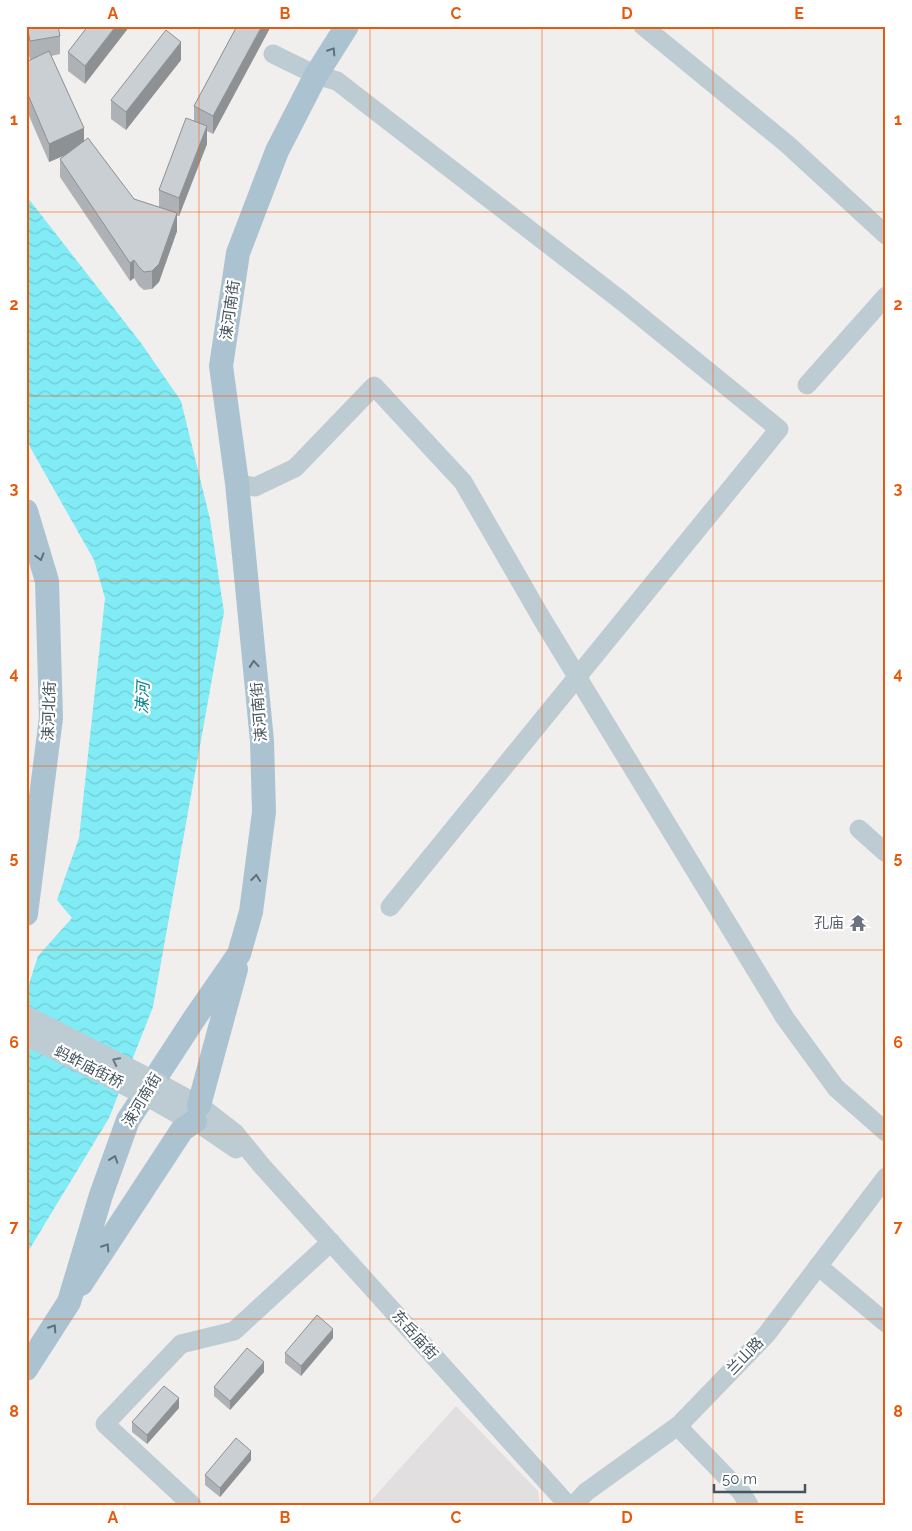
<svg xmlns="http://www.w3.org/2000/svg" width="912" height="1531" viewBox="0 0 912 1531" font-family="Raleway,'Noto Sans SC',sans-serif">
	<defs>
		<pattern id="water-waves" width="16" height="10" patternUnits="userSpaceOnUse" patternTransform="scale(1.25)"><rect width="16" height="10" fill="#81ecf5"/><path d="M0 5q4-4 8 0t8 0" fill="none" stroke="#71ccd4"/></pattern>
	</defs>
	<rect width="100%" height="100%" fill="#f1eeee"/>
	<!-- education -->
	<path fill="#e2dfe1" d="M456 1406 538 1491 540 1505H367Z"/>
	<!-- water -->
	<path fill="url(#water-waves)" d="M26 193 28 198 141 343 181 401 210 519 224 612 153 1007 109 1118 26 1255V993L38 956 72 918 57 900 79 838 105 598 94 560 26 440Z"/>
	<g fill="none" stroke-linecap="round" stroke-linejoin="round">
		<!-- minor -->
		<g stroke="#bdcbd2" stroke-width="19">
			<path d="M643 26 787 144 886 235"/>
			<path d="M273 54 316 75 337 81 623 302 779 429 390 907"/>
			<path d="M807 385 886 296"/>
			<path d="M237 483 255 487 295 468 374 386 463 482 542 619 785 1018 836 1088 886 1132"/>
			<path d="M859 829 886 853"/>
			<path d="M159 1083 199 1105 235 1133 262 1166 568 1505"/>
			<path d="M151 1099 181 1116 195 1121 236 1149"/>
			<path d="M818 1266 886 1323"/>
			<path d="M679 1425 685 1434 741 1492 749 1505"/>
			<path d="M192 1505 105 1424 181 1344 234 1331 331 1242"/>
			<path d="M574 1505 586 1492 679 1425 766 1335 886 1177"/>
		</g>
		<!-- major -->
		<g stroke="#abc3d0" stroke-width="24">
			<path d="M26 511 47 581 51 718 26 914"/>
			<path d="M199 1105 236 969"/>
			<path d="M81 1284 182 1130 195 1121"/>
			<path d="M26 1369 69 1302 101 1195 128 1120 196 1016 239 954 251 912 264 812 262 741 237 483 221 366 238 253 277 151 316 75 347 26"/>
		</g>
		<!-- minor-bridge -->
		<g stroke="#bdcbd2" stroke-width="19">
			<path d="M26 1015 159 1083"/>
			<path d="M26 1036 151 1099"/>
		</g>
	</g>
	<!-- wall -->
	<g fill="#aeb2b6">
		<path d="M26 26H58L60 36V54L51 56 84 140 134 199 159 207V190L194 121V106L237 26H271L213 134 207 131V144L179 216H177V231L159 282 152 289 144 290 139 286 134 278 130 281 60 177V159L63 156 49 162 26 109V62L30 60 26 39Z"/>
		<path d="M88 26 85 84 68 71V52Z"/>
		<path d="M181 60 126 130 111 119V100Z"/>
		<path d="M333 1338 301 1376 285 1363V1353Z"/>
		<path d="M264 1372 230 1410 214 1396V1387Z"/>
		<path d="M179 1408 147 1444 132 1432V1422Z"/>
		<path d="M251 1460 220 1497 205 1485V1475Z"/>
	</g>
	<!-- shaded-wall -->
	<g fill="#8d9194">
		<path d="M116 26H130L85 84V66Z"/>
		<path d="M262 26H271L213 134V116Z"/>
		<path d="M181 42V60L126 130V112Z"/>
		<path d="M207 126V144L179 216V198Z"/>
		<path d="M84 128V147L49 162V144Z"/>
		<path d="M177 213V231L159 282 152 289V271Z"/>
		<path d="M134 260V278L130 281V263Z"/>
		<path d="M333 1329V1338L301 1376V1366Z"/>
		<path d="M264 1362V1372L230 1410V1401Z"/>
		<path d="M179 1398V1408L147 1444V1435Z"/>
		<path d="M251 1451V1460L220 1497V1488Z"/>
	</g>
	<!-- building -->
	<g fill="#cacfd4" stroke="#8d9194">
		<path d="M27 26H58L60 36 30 41Z"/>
		<path d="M88 26H116L85 66 68 52Z"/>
		<path d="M237 26H262L213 116 194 106Z"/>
		<path d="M166 30 181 42 126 112 111 100Z"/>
		<path d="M49 51 84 128 49 144 26 90V62Z"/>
		<path d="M186 118 207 126 179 198 159 190Z"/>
		<path d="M88 138 134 199 177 213 159 264 152 271 144 272 139 267 134 260 130 263 60 159Z"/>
		<path d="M317 1315 333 1329 301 1366 285 1353Z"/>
		<path d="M247 1348 264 1362 230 1401 214 1387Z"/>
		<path d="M164 1386 179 1398 147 1435 132 1422Z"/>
		<path d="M236 1438 251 1451 220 1488 205 1475Z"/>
	</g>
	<!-- one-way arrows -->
	<defs><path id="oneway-chevron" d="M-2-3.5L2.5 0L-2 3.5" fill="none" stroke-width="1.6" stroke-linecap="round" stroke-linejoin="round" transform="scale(1.25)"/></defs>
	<g stroke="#5e707a">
		<use href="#oneway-chevron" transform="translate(332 51) rotate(-57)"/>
		<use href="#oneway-chevron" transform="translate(40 557) rotate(74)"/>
		<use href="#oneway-chevron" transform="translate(254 664) rotate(-95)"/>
		<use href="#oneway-chevron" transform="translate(256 878) rotate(-83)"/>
		<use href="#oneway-chevron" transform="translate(114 1159) rotate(-71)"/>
		<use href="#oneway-chevron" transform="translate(106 1247) rotate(-57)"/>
		<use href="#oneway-chevron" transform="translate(53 1328) rotate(-57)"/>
	</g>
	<use stroke="#697881" href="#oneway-chevron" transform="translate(116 1061) rotate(-153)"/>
	<!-- grid -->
	<path fill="none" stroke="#e8590c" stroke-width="1" stroke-opacity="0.55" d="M199 26V1505M370 26V1505M542 26V1505M713 26V1505M26 212H886M26 396H886M26 581H886M26 766H886M26 950H886M26 1134H886M26 1319H886"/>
	<!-- icons -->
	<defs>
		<g id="temple-bare" transform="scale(1.35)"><path d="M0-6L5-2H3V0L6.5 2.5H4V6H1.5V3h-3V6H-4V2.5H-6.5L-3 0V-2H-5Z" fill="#6b7280" stroke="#fff" stroke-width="2.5" paint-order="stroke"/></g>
	</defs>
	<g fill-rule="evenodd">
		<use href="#temple-bare" x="858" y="923"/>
	</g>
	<g text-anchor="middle" stroke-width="4.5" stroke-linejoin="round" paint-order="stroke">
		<!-- street labels -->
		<g font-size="15" fill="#45555e" stroke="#fff">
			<text transform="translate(230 310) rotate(-82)" y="5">涑河南街</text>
			<text transform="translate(49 711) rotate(-88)" y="5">涑河北街</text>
			<text transform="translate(259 712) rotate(-95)" y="5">涑河南街</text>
			<text transform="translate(89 1067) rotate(27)" y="5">蚂蚱庙街桥</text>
			<text transform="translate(142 1100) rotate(-59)" y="5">涑河南街</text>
			<text transform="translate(415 1335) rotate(48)" y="5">东岳庙街</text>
			<text transform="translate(745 1356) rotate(-46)" y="5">兰山路</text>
		</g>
		<!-- worship labels -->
		<g font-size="15" fill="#5b616d" stroke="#fff" text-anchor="end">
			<text x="844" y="928">孔庙</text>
		</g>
		<!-- water labels -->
		<g font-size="16" font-style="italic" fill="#04828c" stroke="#fff">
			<text transform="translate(142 698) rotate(-87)" y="6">涑河</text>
		</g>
	</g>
	<!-- border -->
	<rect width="912" height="1531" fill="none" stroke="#ffffff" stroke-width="55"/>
	<!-- scale -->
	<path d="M714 1484v8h91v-8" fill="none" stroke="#45555e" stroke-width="2.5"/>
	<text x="722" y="1484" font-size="15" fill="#45555e" stroke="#ffffff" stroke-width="4" paint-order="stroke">50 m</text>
	<rect x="28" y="28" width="856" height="1476" fill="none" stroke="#e8590c" stroke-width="2"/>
	<g font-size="16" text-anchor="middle" font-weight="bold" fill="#e8590c">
		<text x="113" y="19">A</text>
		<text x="285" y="19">B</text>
		<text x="456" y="19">C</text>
		<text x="627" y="19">D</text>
		<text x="799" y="19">E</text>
		<text x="14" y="125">1</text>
		<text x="898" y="125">1</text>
		<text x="14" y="310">2</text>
		<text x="898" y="310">2</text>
		<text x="14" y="494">3</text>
		<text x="898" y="494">3</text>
		<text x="14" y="679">4</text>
		<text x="898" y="679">4</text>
		<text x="14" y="863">5</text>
		<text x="898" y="863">5</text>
		<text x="14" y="1048">6</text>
		<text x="898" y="1048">6</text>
		<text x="14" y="1232">7</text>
		<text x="898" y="1232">7</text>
		<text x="14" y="1417">8</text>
		<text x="898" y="1417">8</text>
		<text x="113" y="1523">A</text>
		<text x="285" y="1523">B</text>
		<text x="456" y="1523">C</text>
		<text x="627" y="1523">D</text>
		<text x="799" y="1523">E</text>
	</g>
</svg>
